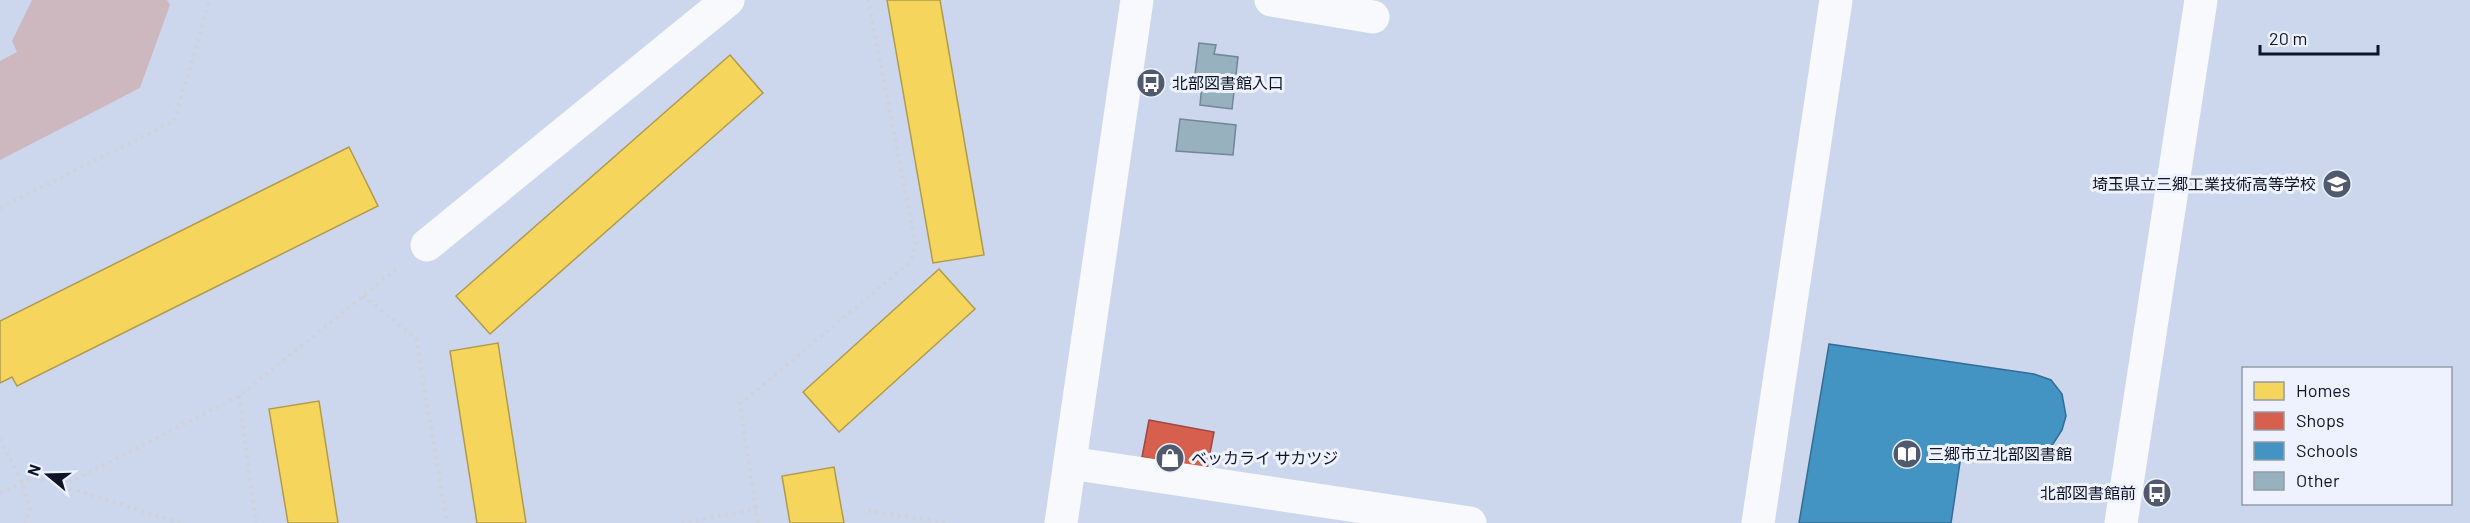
<svg xmlns="http://www.w3.org/2000/svg" width="2470" height="523" viewBox="0 0 2470 523" font-family="Barlow,'Noto Sans JP',sans-serif">
	<rect width="100%" height="100%" fill="#ccd7ee"/>
	<!-- green -->
	<path fill="#ceb8bf" d="M32 0H167L170 5 140 88 0 160V61L17 52 12 41Z"/>
	<!-- homes -->
	<g fill="#f6d55c" stroke="#b09b4c" stroke-width="1.5">
		<path d="M887 0H940L984 255 933 263Z"/>
		<path d="M730 55 763 93 490 334 456 296Z"/>
		<path d="M349 147 378 206 17 386 12 377 0 383V321Z"/>
		<path d="M939 269 975 309 839 432 803 392Z"/>
		<path d="M498 343 526 523H477L450 351Z"/>
		<path d="M319 401 338 523H288L269 409Z"/>
		<path d="M834 467 844 523H790L782 476Z"/>
	</g>
	<!-- shops -->
	<path fill="#d6604d" stroke="#9a4a42" stroke-width="1.5" d="M1149 420 1214 432 1207 469 1142 457Z"/>
	<!-- schools -->
	<path fill="#4393c3" stroke="#336d94" stroke-width="1.5" d="M1829 344 2034 374 2051 380 2062 394 2066 416 2062 430 2053 444 2041 454 2026 458 1962 449 1951 523H1799Z"/>
	<!-- building -->
	<g fill="#98b1be" stroke="#708895" stroke-width="1.5">
		<path d="M1199 43 1216 45 1214 54 1238 57 1232 109 1200 105 1202 83 1194 82Z"/>
		<path d="M1180 119 1236 125 1233 155 1176 151Z"/>
	</g>
	<g fill="none" stroke-linecap="round" stroke-linejoin="round">
		<!-- path -->
		<g stroke="#cfd2da" stroke-width="4" stroke-dasharray="3 4.5" stroke-linecap="butt">
			<path d="M0 208 174 121 210 0"/>
			<path d="M363 296 416 338 447 523"/>
			<path d="M239 396 256 523"/>
			<path d="M0 439 22 483 30 508 25 523"/>
			<path d="M62 486 239 396 399 267"/>
			<path d="M0 493 34 477 181 523"/>
			<path d="M868 511 950 523"/>
			<path d="M681 523 756 509"/>
			<path d="M758 523 740 404 909 263 916 246 868 0"/>
		</g>
		<!-- minor -->
		<g stroke="#f7f9fc" stroke-width="33">
			<path d="M1271 0 1373 17"/>
			<path d="M427 245 728 0"/>
			<path d="M1070 463 1470 523"/>
			<path d="M1758 523 1836 0"/>
		</g>
		<!-- tertiary -->
		<g stroke="#f7f9fc" stroke-width="33">
			<path d="M1061 523 1137 0"/>
			<path d="M2121 523 2201 0"/>
		</g>
	</g>
	<!-- icons -->
	<defs>
		<g id="bus-disc" transform="scale(1.5)"><circle r="9.5" fill="#50596d" stroke="#edf2fe"/><path d="M-5-6H5V4H4V6H2V4H-2V6H-4V4H-5ZM-3.5-4V0h7V-4ZM-3.5 1.2v1.5H-2V1.2ZM2 1.2v1.5H3.5V1.2Z" fill="#fff"/></g>
		<g id="school-disc" transform="scale(1.5)"><circle r="9.5" fill="#50596d" stroke="#edf2fe"/><path d="M0-5L7-2L0 1L-7-2ZM-4 1L0 2.5L4 1V4Q0 6-4 4Z" fill="#fff"/></g>
		<g id="library-disc" transform="scale(1.5)"><circle r="9.5" fill="#50596d" stroke="#edf2fe"/><path d="M-6-4Q-3-5.5-.7-3.5V5Q-3 3-6 4ZM6-4Q3-5.5 .7-3.5V5Q3 3 6 4Z" fill="#fff"/></g>
		<g id="shop-disc" transform="scale(1.5)"><circle r="9.5" fill="#50596d" stroke="#edf2fe"/><path d="M-5-2.5h2.3a2.7 3.5 0 0 1 5.4 0H5L5.5 6h-11ZM-1.5-2.5h3a1.5 2.3 0 0 0-3 0Z" fill="#fff"/></g>
	</defs>
	<g fill-rule="evenodd">
		<use href="#bus-disc" x="1151" y="83"/>
		<use href="#school-disc" x="2337" y="184"/>
		<use href="#library-disc" x="1907" y="454"/>
		<use href="#shop-disc" x="1170" y="458"/>
		<use href="#bus-disc" x="2157" y="493"/>
	</g>
	<g text-anchor="middle" stroke-width="6" stroke-linejoin="round" paint-order="stroke">
		<!-- poi labels -->
		<g font-size="16" fill="#0e1528" stroke="#edf2fe" text-anchor="start">
			<text x="1172" y="89">北部図書館入口</text>
			<text x="2316" y="190" text-anchor="end">埼玉県立三郷工業技術高等学校</text>
			<text x="1928" y="460">三郷市立北部図書館</text>
			<text x="1191" y="464">ベッカライ サカツジ</text>
			<text x="2136" y="499" text-anchor="end">北部図書館前</text>
		</g>
	</g>
	<!-- legend -->
	<rect x="2242" y="367" width="210" height="138" fill="#edf2fe" stroke="#949aa8" stroke-width="1.5"/>
	<rect x="2254" y="382" width="30" height="18" fill="#f6d55c" stroke="#949aa8" stroke-width="1.5"/>
	<text x="2296" y="397" font-size="18" fill="#0e1528">Homes</text>
	<rect x="2254" y="412" width="30" height="18" fill="#d6604d" stroke="#949aa8" stroke-width="1.5"/>
	<text x="2296" y="427" font-size="18" fill="#0e1528">Shops</text>
	<rect x="2254" y="442" width="30" height="18" fill="#4393c3" stroke="#949aa8" stroke-width="1.5"/>
	<text x="2296" y="457" font-size="18" fill="#0e1528">Schools</text>
	<rect x="2254" y="472" width="30" height="18" fill="#98b1be" stroke="#949aa8" stroke-width="1.5"/>
	<text x="2296" y="487" font-size="18" fill="#0e1528">Other</text>
	<!-- north arrow -->
	<g transform="translate(48 475) rotate(289)" stroke="#edf2fe" stroke-width="4.5" paint-order="stroke">
	<path d="M0-4.5L10 22L0 15L-10 22Z" fill="#0e1528"/>
	<text y="-9" font-size="16" font-weight="bold" text-anchor="middle" fill="#0e1528">N</text>
	</g>
	<!-- scale -->
	<path d="M2260 45v9h118v-9" fill="none" stroke="#0e1528" stroke-width="3"/>
	<text x="2269" y="45" font-size="18" fill="#0e1528" stroke="#edf2fe" stroke-width="4.5" paint-order="stroke">20 m</text>
</svg>
